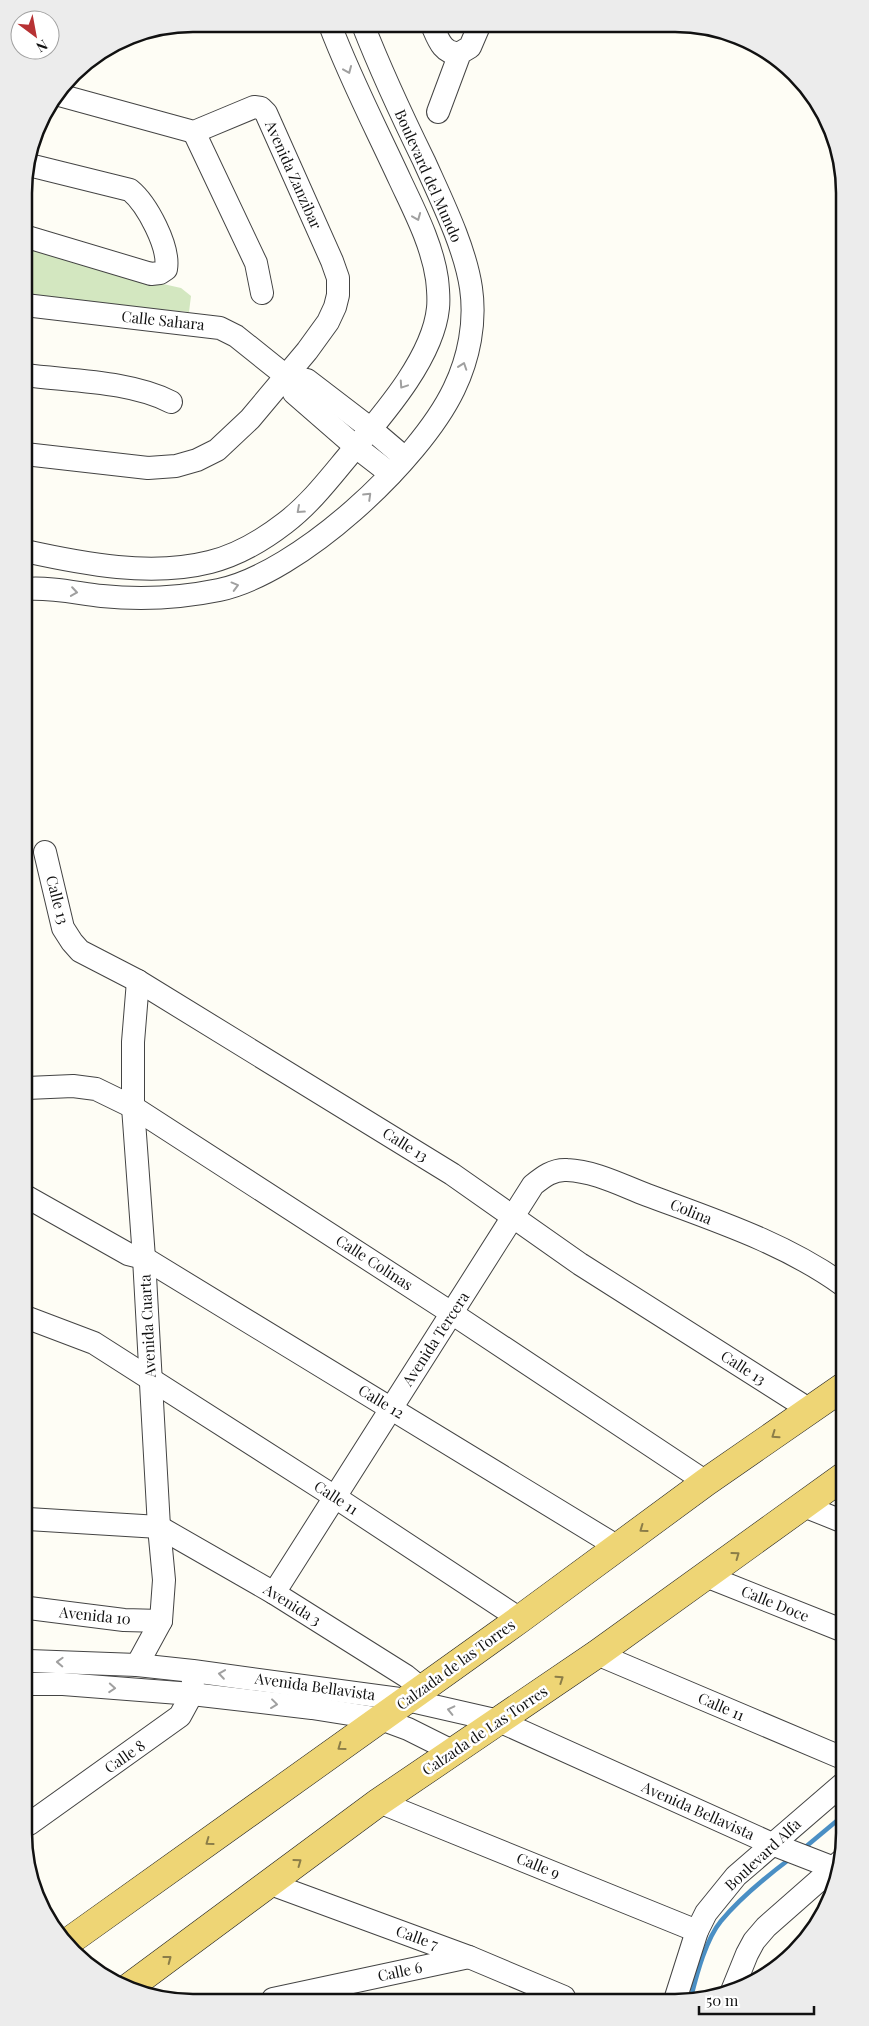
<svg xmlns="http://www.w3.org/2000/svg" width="869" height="2026" viewBox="0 0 869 2026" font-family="'Playfair Display',serif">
	<rect width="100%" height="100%" fill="#fefdf5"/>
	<!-- green -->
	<path fill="#d3e7c0" d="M24 248 110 272 181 288 191 296 189 312 24 296Z"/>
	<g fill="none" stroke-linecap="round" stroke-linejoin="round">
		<!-- stream -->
		<g stroke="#4a8fc4" stroke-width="4.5">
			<path d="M803 1849 845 1814"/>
			<path d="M691 1997C697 1974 706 1939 721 1921 740 1898 767 1876 791 1858"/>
		</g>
		<!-- minor casing -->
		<g stroke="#444" stroke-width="24">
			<g id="minor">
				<path d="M432 25C438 39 443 55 460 53"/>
				<path d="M438 112 460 53 470 47 479 26"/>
				<path d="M194 132 256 263 262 293"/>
				<path d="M24 236 151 274 160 273 166 269C170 247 147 204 130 190L29 165"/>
				<path d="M25 305 220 328 236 336 286 376 294 393 356 447 391 474"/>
				<path d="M25 375C70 381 131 381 171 402"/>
				<path d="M286 376 307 380 371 429 405 458"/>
				<path d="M25 454 148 468 176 466 197 460 217 450 250 419 307 351 328 322 335 307 338 295V278L332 261 266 113 261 108 254 107 194 132 59 95"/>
				<path d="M25 551C84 564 151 577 210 562 238 555 263 540 285 523 310 504 329 479 349 455 381 417 433 359 438 308 439 299 438 288 437 279 432 244 414 210 400 180 376 128 350 78 330 25"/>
				<path d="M25 589C51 587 76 593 102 596 141 600 180 598 219 590 299 573 419 462 454 389 469 358 476 322 471 288 465 247 441 199 424 161 402 116 381 71 363 25"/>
				<path d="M45 852 63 928 72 942 80 951 138 981 452 1174 580 1264 810 1410"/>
				<path d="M27 1088 73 1086 96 1089 133 1107 453 1314 706 1482"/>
				<path d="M27 1197 128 1254 144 1258 618 1547"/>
				<path d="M28 1318 94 1343 335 1497 520 1619"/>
				<path d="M804 1506 844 1522"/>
				<path d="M28 1519 159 1527 274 1593 406 1676 422 1689"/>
				<path d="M706 1576 844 1631"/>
				<path d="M274 1593 533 1185C543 1177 553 1169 567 1170 594 1171 621 1185 647 1195 714 1220 785 1243 843 1285"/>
				<path d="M29 1608 124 1620 161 1621"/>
				<path d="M597 1654 845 1759"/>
				<path d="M29 1661 137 1665 193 1671 407 1700 499 1721 772 1844 839 1870"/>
				<path d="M137 1665 161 1621 164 1580 159 1527 144 1258 133 1107V1042L138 981"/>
				<path d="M29 1684H63L192 1694 312 1708 381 1719 408 1729 454 1752"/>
				<path d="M379 1802 697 1931"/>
				<path d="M29 1824 180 1716 192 1694 193 1681"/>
				<path d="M268 1883 469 1957 564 1997"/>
				<path d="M732 1991 747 1954 754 1941 766 1927 841 1861"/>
				<path d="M676 1997 697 1931 706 1913 736 1876 845 1782"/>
				<path d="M273 1999 469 1957"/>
			</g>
		</g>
		<!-- major casing -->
		<g stroke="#222" stroke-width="29">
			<g id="major">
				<path d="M68 1942 520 1619 706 1482 843 1387"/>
				<path d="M128 1988 379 1802 597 1654 844 1476"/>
			</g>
		</g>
		<!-- minor -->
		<use href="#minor" stroke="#fff" stroke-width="22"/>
		<!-- major -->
		<use href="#major" stroke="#eed575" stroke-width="28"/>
	</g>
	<!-- one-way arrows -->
	<defs><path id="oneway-chevron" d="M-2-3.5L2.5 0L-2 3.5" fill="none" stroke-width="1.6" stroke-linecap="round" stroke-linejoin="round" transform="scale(1.25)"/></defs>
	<g stroke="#a0a0a0">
		<use href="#oneway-chevron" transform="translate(348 70) rotate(67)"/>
		<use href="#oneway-chevron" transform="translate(417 217) rotate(68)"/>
		<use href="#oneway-chevron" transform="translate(463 366) rotate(-71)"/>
		<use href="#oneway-chevron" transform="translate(403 385) rotate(124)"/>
		<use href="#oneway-chevron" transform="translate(368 496) rotate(-44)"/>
		<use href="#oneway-chevron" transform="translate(300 510) rotate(138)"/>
		<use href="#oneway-chevron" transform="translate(235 586) rotate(-15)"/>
		<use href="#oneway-chevron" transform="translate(74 592) rotate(8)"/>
		<use href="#oneway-chevron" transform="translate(60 1662) rotate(-178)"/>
		<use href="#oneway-chevron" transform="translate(222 1674) rotate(-172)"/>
		<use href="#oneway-chevron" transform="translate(112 1688) rotate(4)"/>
		<use href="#oneway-chevron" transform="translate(274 1704) rotate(7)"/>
		<use href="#oneway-chevron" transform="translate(451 1710) rotate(-167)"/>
	</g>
	<g stroke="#8b7d48">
		<use href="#oneway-chevron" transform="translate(775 1435) rotate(145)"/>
		<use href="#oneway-chevron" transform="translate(643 1529) rotate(144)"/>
		<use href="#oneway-chevron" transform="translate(736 1555) rotate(-36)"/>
		<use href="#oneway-chevron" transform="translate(560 1679) rotate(-34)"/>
		<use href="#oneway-chevron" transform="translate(341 1747) rotate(144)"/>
		<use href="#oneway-chevron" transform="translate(209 1842) rotate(144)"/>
		<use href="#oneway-chevron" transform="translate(298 1862) rotate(-36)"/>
		<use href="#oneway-chevron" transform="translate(168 1959) rotate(-37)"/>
	</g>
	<g text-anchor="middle" stroke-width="5" stroke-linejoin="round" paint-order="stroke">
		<!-- street labels -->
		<g font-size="15" fill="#111" stroke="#fff">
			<text transform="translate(293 175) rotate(66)" y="5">Avenida Zanzibar</text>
			<text transform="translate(428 176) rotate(66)" y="5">Boulevard del Mundo</text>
			<text transform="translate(163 321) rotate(6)" y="5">Calle Sahara</text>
			<text transform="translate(57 900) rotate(75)" y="5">Calle 13</text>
			<text transform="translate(405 1145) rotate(32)" y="5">Calle 13</text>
			<text transform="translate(691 1212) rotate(22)" y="5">Colina</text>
			<text transform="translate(374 1263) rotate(33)" y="5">Calle Colinas</text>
			<text transform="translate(148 1326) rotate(-93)" y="5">Avenida Cuarta</text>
			<text transform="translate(436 1339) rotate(-57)" y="5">Avenida Tercera</text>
			<text transform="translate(743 1368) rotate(33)" y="5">Calle 13</text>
			<text transform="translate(381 1402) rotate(31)" y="5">Calle 12</text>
			<text transform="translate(336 1498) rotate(33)" y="5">Calle 11</text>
			<text transform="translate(775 1604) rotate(22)" y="5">Calle Doce</text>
			<text transform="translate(292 1605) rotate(32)" y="5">Avenida 3</text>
			<text transform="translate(95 1616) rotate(6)" y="5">Avenida 10</text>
			<text transform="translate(456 1665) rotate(-36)" y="5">Calzada de las Torres</text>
			<text transform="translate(315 1687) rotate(8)" y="5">Avenida Bellavista</text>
			<text transform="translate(721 1707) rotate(23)" y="5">Calle 11</text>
			<text transform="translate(485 1731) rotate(-34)" y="5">Calzada de Las Torres</text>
			<text transform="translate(125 1757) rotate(-35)" y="5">Calle 8</text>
			<text transform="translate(698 1811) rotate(24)" y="5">Avenida Bellavista</text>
			<text transform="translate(763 1855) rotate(-43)" y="5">Boulevard Alfa</text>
			<text transform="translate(538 1866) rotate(22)" y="5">Calle 9</text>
			<text transform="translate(417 1938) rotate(20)" y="5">Calle 7</text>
			<text transform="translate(400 1972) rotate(-12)" y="5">Calle 6</text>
		</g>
	</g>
	<!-- crop -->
	<path d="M0 0H869V2026H0ZM193 32H675A161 161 0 0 1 836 193V1833A161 161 0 0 1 675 1994H193A161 161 0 0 1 32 1833V193A161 161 0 0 1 193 32Z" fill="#ececec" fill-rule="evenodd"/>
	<path fill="none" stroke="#111" stroke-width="2.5" d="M193 32H675A161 161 0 0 1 836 193V1833A161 161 0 0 1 675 1994H193A161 161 0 0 1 32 1833V193A161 161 0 0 1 193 32Z"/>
	<!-- north arrow -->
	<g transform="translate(35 35) rotate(148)"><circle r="24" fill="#ffffff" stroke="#a0a0a0"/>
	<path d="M0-4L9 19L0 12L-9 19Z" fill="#b73234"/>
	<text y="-8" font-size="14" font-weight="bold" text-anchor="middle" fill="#111111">N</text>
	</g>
	<!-- scale -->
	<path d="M699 2006v8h115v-8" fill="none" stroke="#111111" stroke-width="2.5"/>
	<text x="706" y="2006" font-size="15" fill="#111111" stroke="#ffffff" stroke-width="4" paint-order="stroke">50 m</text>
</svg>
